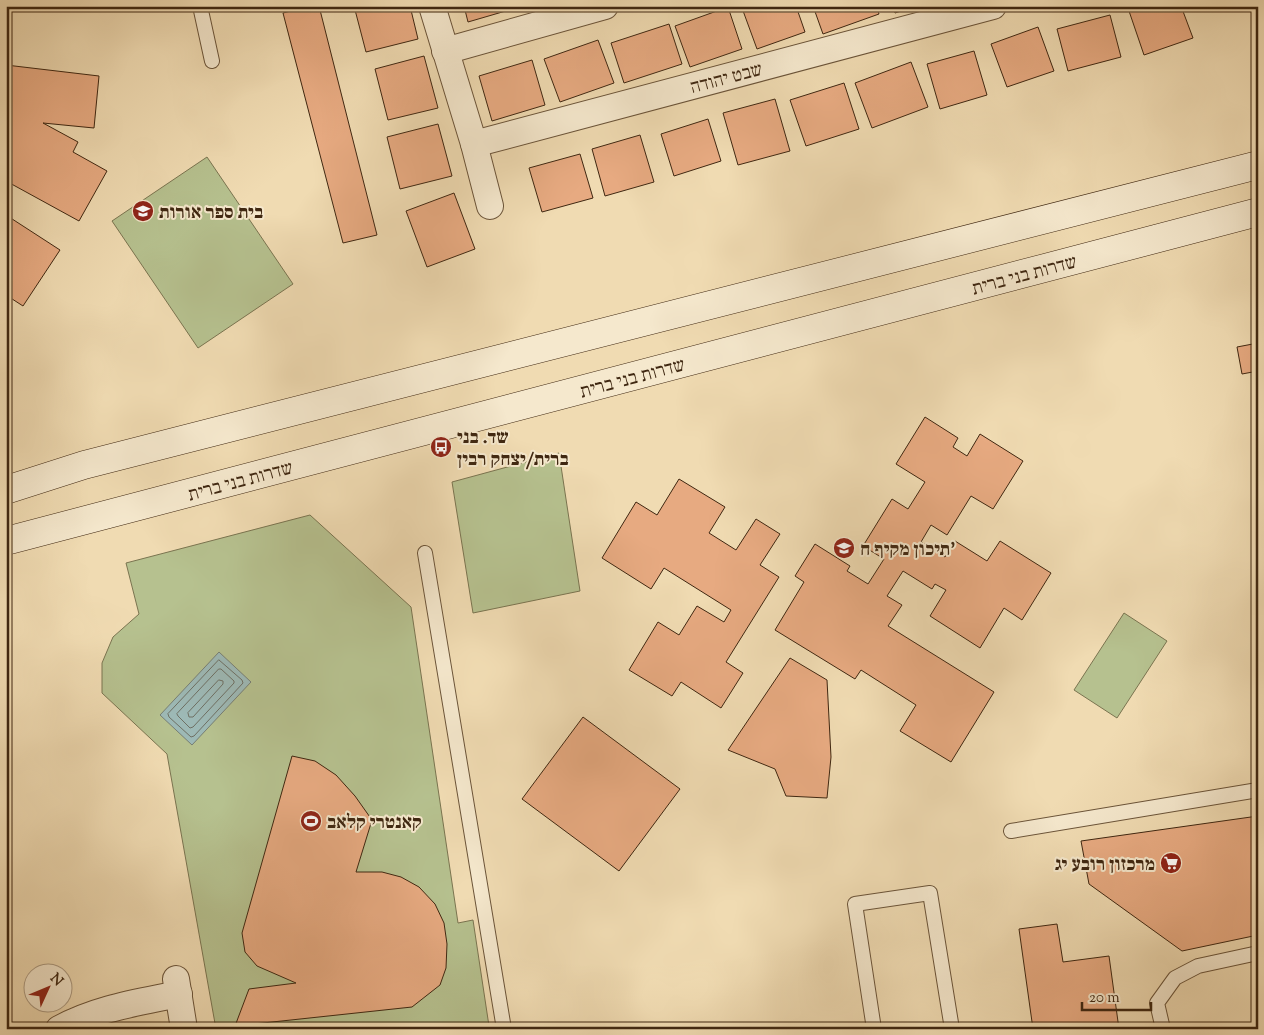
<svg xmlns="http://www.w3.org/2000/svg" width="1264" height="1035" viewBox="0 0 1264 1035" font-family="'Sorts Mill Goudy','Frank Ruhl Libre',serif">
	<rect width="100%" height="100%" fill="#f0dbb2"/>
	<filter id="stains"><feTurbulence type="fractalNoise" baseFrequency=".004" numOctaves="4"/><feColorMatrix values="0 0 0 0 .2 0 0 0 0 .09 0 0 0 0 .02 0 0 0 .5 -.17"/></filter>
	<radialGradient id="worn" r=".72"><stop offset=".6" stop-color="#630" stop-opacity="0"/><stop offset="1" stop-color="#630" stop-opacity=".3"/></radialGradient>
	<!-- green -->
	<g fill="#b6c18f" stroke="#7a7450">
		<path d="M207 157 293 284 198 348 112 221Z"/>
		<path d="M559 453 580 591 473 613 452 482Z"/>
		<path d="M310 515 411 607 458 923 473 920 489 1026 488 1029H216L167 754 102 693V663L113 637 139 614 126 563Z"/>
		<path d="M1124 613 1167 641 1117 718 1074 690Z"/>
	</g>
	<!-- water -->
	<path fill="#9db9b6" stroke="#777f74" d="M219 652 251 682 192 745 160 715Z"/>
	<g fill="none" stroke-linecap="round" stroke-linejoin="round">
		<!-- shore -->
		<g stroke="#6e7064" stroke-width="1">
			<path d="M219 660 242 680 243 683 194 736 191 737 169 717 168 714Z"/>
			<path d="M219 669H221L234 681V683L193 727 190 728 178 716 177 714Z"/>
			<path d="M219 680 223 681V684L193 717H189L188 713Z"/>
		</g>
	</g>
	<!-- building -->
	<g fill="#e7aa81" stroke="#3f2711">
		<path d="M310 6H319L377 235 343 243 283 13Z"/>
		<path d="M354 6H410L418 39 366 52Z"/>
		<path d="M464 6H515L516 8 468 22Z"/>
		<path d="M746 6H796L805 32 757 49 742 8Z"/>
		<path d="M813 6H876L879 14 823 34Z"/>
		<path d="M893 6H917L895 13Z"/>
		<path d="M1141 6H1181L1193 38 1144 55 1129 11Z"/>
		<path d="M728 7 742 49 690 67 675 26Z"/>
		<path d="M1110 15 1121 57 1068 71 1057 29Z"/>
		<path d="M669 24 682 64 624 83 611 43Z"/>
		<path d="M1038 27 1054 71 1007 87 991 44Z"/>
		<path d="M598 40 614 83 560 102 544 59Z"/>
		<path d="M974 51 987 95 940 109 927 64Z"/>
		<path d="M424 56 438 108 388 120 375 69Z"/>
		<path d="M532 60 545 105 492 121 479 76Z"/>
		<path d="M911 62 928 107 872 128 855 83Z"/>
		<path d="M6 65 99 76 94 128 43 123 78 142 73 152 107 171 79 221 6 181Z"/>
		<path d="M844 83 859 129 806 146 790 100Z"/>
		<path d="M775 99 790 151 738 165 723 113Z"/>
		<path d="M708 119 721 161 674 176 661 134Z"/>
		<path d="M438 124 452 176 400 189 387 137Z"/>
		<path d="M640 135 654 182 605 196 592 149Z"/>
		<path d="M580 154 593 198 542 212 529 168Z"/>
		<path d="M454 193 475 249 427 267 406 211Z"/>
		<path d="M6 215 60 250 23 306 6 295Z"/>
		<path d="M1258 343V371L1242 374 1237 347Z"/>
		<path d="M925 417 958 438 953 447 967 456 980 434 1023 461 993 509 971 496 947 535 931 525 921 542 945 557 955 541 987 561 1000 541 1051 573 1022 620 1004 608 980 648 930 616 946 590 935 584 932 589 903 571 887 596 902 605 888 626 994 692 951 762 900 731 916 705 861 670 855 679 775 630 804 582 795 576 815 544 850 566 847 571 868 584 884 559 863 546 892 499 908 509 925 482 896 464Z"/>
		<path d="M679 479 725 507 709 533 736 550 756 519 780 534 760 565 779 577 726 662 743 673 721 708 681 682 672 696 629 670 658 622 679 635 697 606 724 622 731 610 664 568 651 589 602 558 636 502 657 515Z"/>
		<path d="M790 658 827 680 831 757 827 798 786 796 775 769 728 750Z"/>
		<path d="M583 717 680 789 619 871 522 799Z"/>
		<path d="M292 756 315 761 336 775 355 796 372 820 356 872H382L401 877 419 887 435 904 444 923 447 944 446 968 440 985 412 1007 235 1026 249 989 296 983 257 966 245 952 242 933Z"/>
		<path d="M1258 816V935L1182 951 1089 884 1081 841Z"/>
		<path d="M1057 924 1063 962 1109 956 1119 1029H1033L1019 929Z"/>
	</g>
	<g fill="none" stroke-linecap="round" stroke-linejoin="round">
		<!-- lane casing -->
		<g stroke="#6b5439" stroke-width="16">
			<g id="lane">
				<path d="M200 6 212 61"/>
				<path d="M425 553 504 1029"/>
				<path d="M1011 831 1258 790"/>
				<path d="M874 1029 855 904 930 893 952 1029"/>
				<path d="M1163 1029 1157 1003 1175 978 1198 966 1258 953"/>
			</g>
		</g>
		<!-- street casing -->
		<g stroke="#6b5439" stroke-width="28">
			<g id="street">
				<path d="M432 6 474 144 490 206"/>
				<path d="M445 51 605 6"/>
				<path d="M474 144 993 6"/>
				<path d="M176 979 184 1029"/>
				<path d="M59 1029C98 1008 136 1003 179 994"/>
			</g>
		</g>
		<!-- secondary casing -->
		<g stroke="#3f2711" stroke-width="29">
			<g id="secondary">
				<path d="M6 490 84 465 1258 165"/>
				<path d="M6 541 1258 212"/>
			</g>
		</g>
		<!-- lane -->
		<use href="#lane" stroke="#f5e8cd" stroke-width="14"/>
		<!-- street -->
		<use href="#street" stroke="#f5e8cd" stroke-width="26"/>
		<!-- secondary -->
		<use href="#secondary" stroke="#f5e8cd" stroke-width="28"/>
	</g>
	<!-- icons -->
	<defs>
		<g id="school-disc" transform="scale(1.125)"><circle r="9.5" fill="#8f2418" stroke="#f5e8cd"/><path d="M0-5L7-2L0 1L-7-2ZM-4 1L0 2.5L4 1V4Q0 6-4 4Z" fill="#fff"/></g>
		<g id="bus-disc" transform="scale(1.125)"><circle r="9.5" fill="#8f2418" stroke="#f5e8cd"/><path d="M-5-6H5V4H4V6H2V4H-2V6H-4V4H-5ZM-3.5-4V0h7V-4ZM-3.5 1.2v1.5H-2V1.2ZM2 1.2v1.5H3.5V1.2Z" fill="#fff"/></g>
		<g id="stadium-disc" transform="scale(1.125)"><circle r="9.5" fill="#8f2418" stroke="#f5e8cd"/><path d="M0-5a6.5 5 0 1 0 0 10a6.5 5 0 1 0 0-10ZM-3.5-1.8h7v3.6h-7Z" fill="#fff"/></g>
		<g id="supermarket-disc" transform="scale(1.125)"><circle r="9.5" fill="#8f2418" stroke="#f5e8cd"/><path d="M-6-5.5h2.5l.6 2H6L4.5 2H-2.5L-4.4-4H-6ZM-1.5 3.2a1.3 1.3 0 1 0 .1 0ZM3 3.2a1.3 1.3 0 1 0 .1 0Z" fill="#fff"/></g>
	</defs>
	<g fill-rule="evenodd">
		<use href="#school-disc" x="143" y="211"/>
		<use href="#bus-disc" x="441" y="447"/>
		<use href="#school-disc" x="844" y="548"/>
		<use href="#stadium-disc" x="311" y="821"/>
		<use href="#supermarket-disc" x="1171" y="863"/>
	</g>
	<g text-anchor="middle" stroke-width="4" stroke-linejoin="round" paint-order="stroke">
		<!-- street labels -->
		<g font-size="19" fill="#3f2711" stroke="#f5e8cd">
			<text transform="translate(726 77) rotate(-15)" y="7">שבט יהודה</text>
			<text transform="translate(1024 274) rotate(-15)" y="7">שדרות בני ברית</text>
			<text transform="translate(632 377) rotate(-15)" y="7">שדרות בני ברית</text>
			<text transform="translate(240 480) rotate(-15)" y="7">שדרות בני ברית</text>
		</g>
		<!-- poi labels -->
		<g font-size="19" font-weight="bold" fill="#3f2711" stroke="#f5e8cd" text-anchor="start">
			<text x="159" y="218">בית ספר אורות</text>
			<text x="457" y="443">שד. בני<tspan x="457" dy="22">ברית/יצחק רבין</tspan></text>
			<text x="860" y="555">תיכון מקיף ח'</text>
			<text x="327" y="828">קאנטרי קלאב</text>
			<text x="1155" y="870" text-anchor="end">מרכזון רובע יג</text>
		</g>
	</g>
	<!-- margin -->
	<rect width="1264" height="1035" fill="none" stroke="#f0dbb2" stroke-width="25"/>
	<rect x="8" y="8" width="1249" height="1020" fill="none" stroke="#3f2711" stroke-width="2.5"/>
	<rect x="12" y="12" width="1239" height="1010" fill="none" stroke="#3f2711"/>
	<!-- north arrow -->
	<g transform="translate(48 988) rotate(46)"><circle r="24" fill="#f5e8cd" stroke="#ac9b82"/>
	<path d="M0-4L9 19L0 12L-9 19Z" fill="#8f2418"/>
	<text y="-8" font-size="14" font-weight="bold" text-anchor="middle" fill="#3f2711">N</text>
	</g>
	<!-- scale -->
	<path d="M1082 1002v8h69v-8" fill="none" stroke="#3f2711" stroke-width="2.5"/>
	<text x="1089" y="1002" font-size="15" fill="#3f2711" stroke="#f5e8cd" stroke-width="4" paint-order="stroke">20 m</text>
	<rect width="100%" height="100%" filter="url(#stains)"/>
	<rect width="100%" height="100%" fill="url(#worn)"/>
</svg>
